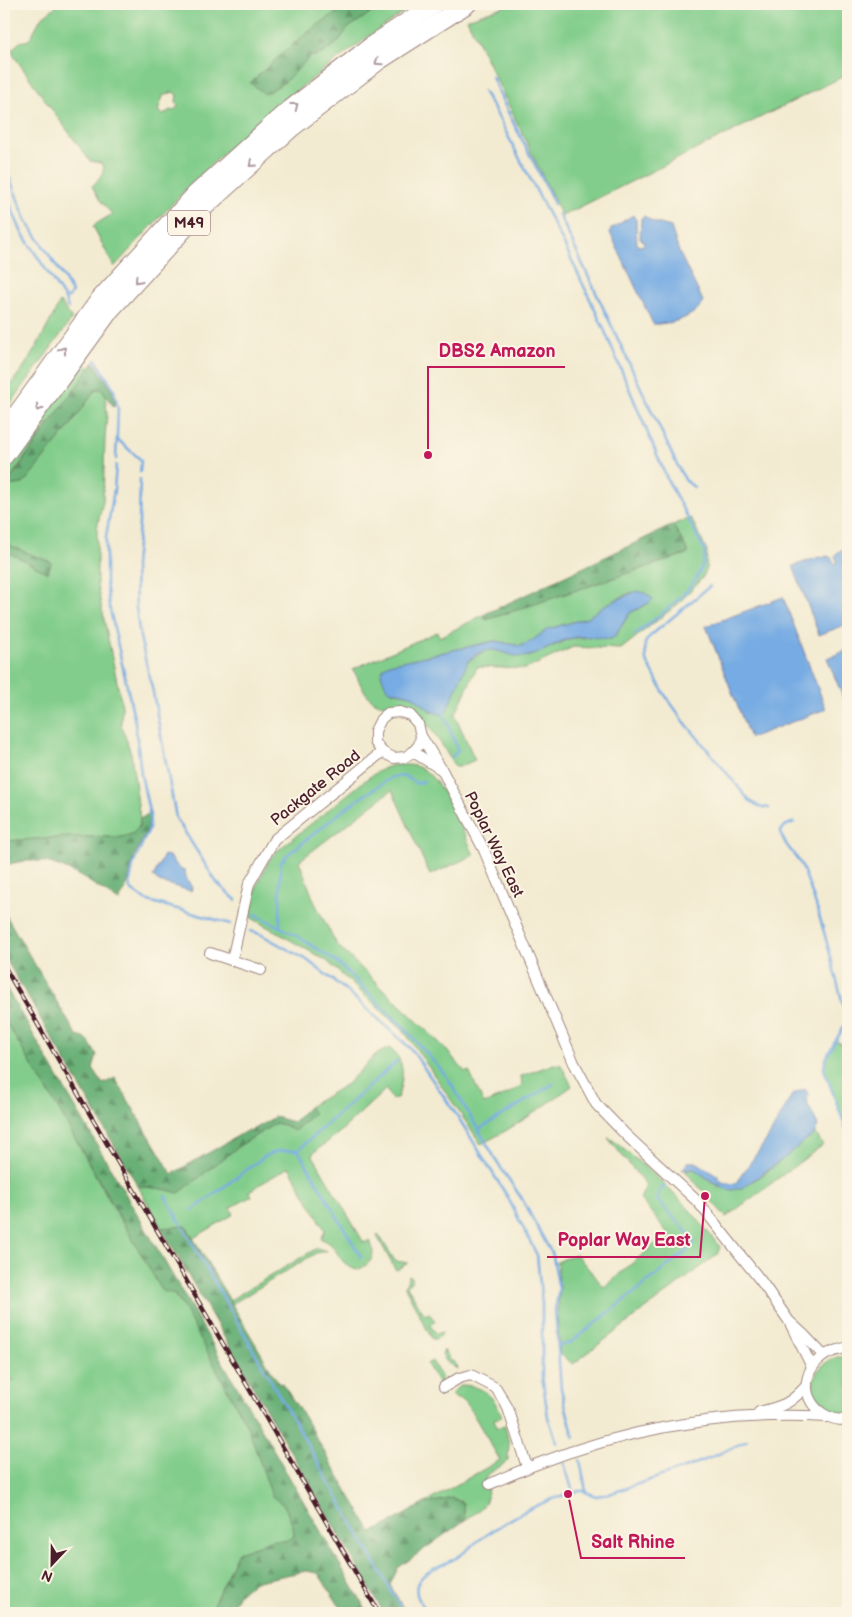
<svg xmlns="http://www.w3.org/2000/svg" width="852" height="1617" viewBox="0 0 852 1617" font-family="'Balsamiq Sans',sans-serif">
	<defs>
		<pattern id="forest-firs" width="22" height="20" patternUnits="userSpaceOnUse" patternTransform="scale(1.25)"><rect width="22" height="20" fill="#69b077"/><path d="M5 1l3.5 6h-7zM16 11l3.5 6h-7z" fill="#588f62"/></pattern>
	</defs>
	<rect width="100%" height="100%" fill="#fcf5e5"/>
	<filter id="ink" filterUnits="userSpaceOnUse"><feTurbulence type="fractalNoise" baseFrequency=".02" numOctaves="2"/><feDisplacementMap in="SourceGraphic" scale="10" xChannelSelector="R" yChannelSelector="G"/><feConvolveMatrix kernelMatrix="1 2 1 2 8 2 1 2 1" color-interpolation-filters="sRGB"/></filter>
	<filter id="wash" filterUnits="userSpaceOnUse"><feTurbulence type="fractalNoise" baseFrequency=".0096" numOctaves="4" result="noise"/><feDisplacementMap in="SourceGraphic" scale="20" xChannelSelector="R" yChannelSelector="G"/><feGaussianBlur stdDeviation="1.12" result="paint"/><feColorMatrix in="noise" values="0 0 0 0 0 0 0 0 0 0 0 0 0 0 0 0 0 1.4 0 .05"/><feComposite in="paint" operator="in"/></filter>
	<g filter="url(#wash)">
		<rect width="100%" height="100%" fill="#f3ebd1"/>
		<!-- grass -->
		<g fill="#82cd8b" stroke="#66765b" fill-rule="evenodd">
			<path d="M59 4H353L336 12 286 81 310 57 324 53 338 42 348 28 372 12 387 9 386 4H416C351 48 289 94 230 147 189 184 152 226 114 267L93 226 112 214 99 199 92 186 102 176 104 167 101 163 90 161 45 100 14 56 12 49 20 42 29 40 41 18ZM173 92 177 95 176 101 178 106 173 111 170 110 163 115 158 111 163 96Z"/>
			<path d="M511 4H848V74L562 216 467 19Z"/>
			<path d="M60 302 72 319 4 413V387L6 389C29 365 45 331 60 302Z"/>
			<path d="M81 362 90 368 4 486V468Z"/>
			<path d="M96 389H101L105 394 107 414 105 438 103 501 97 528V585L122 706 121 725 131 753 140 819 139 827 132 834 122 837H70L4 841V550L48 573 51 563 13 547 4 540V488L6 486 23 484 70 426Z"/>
			<path d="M691 518 707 551 706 570 703 577 678 604 621 649 573 647 526 669 477 667 455 715 475 760 459 767H455C445 750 430 723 414 711 405 705 395 706 385 705 367 704 360 682 353 669L437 632 440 637 483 615 486 620 689 553 673 525ZM632 592 649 603 630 613 615 637 572 638 530 656H518L493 649H489L468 661 431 711 411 695 392 691 389 664 495 641 520 646 533 640 548 629 587 618 605 605Z"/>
			<path d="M394 765C403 765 412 764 421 768 444 781 463 832 474 855L430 875 392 790 299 861 314 901 337 945 443 1046 465 1072 469 1071 484 1104 510 1093 522 1085 521 1076 554 1064 561 1065 572 1086C543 1107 514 1128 481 1144L404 1031 327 961 250 917 256 888 268 862 277 851 368 778 384 768Z"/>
			<path d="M4 1019 56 1105 120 1219 139 1249 184 1308 249 1430 272 1496 284 1505 293 1525 294 1537 285 1541 273 1540 238 1552 209 1613H4V1387L11 1390 4 1381H15L4 1376Z"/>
			<path d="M836 1041 842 1044 848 1059V1134L824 1069 825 1060Z"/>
			<path d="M389 1048C407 1061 403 1078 398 1097L392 1100 386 1089 340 1132 312 1154 364 1243 370 1240C376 1256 373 1263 357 1270 336 1264 339 1244 321 1239L325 1230 289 1167 249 1191 252 1196 230 1208 234 1214 194 1238 186 1226 161 1228 138 1186 163 1189 179 1193 239 1146 276 1123 284 1125 294 1131 314 1113 308 1107 347 1084 375 1055Z"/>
			<path d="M815 1133 823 1145 726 1217 685 1171 694 1169C704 1174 716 1188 727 1189 753 1189 783 1158 802 1142 806 1139 811 1137 815 1133Z"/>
			<path d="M608 1138 613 1140 659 1179 690 1210 720 1247 717 1255 573 1364 560 1354 557 1314 560 1290 557 1262 576 1254 604 1287 668 1233 640 1199 646 1185Z"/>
			<path d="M379 1235 395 1261 408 1263 397 1270 395 1269 377 1236Z"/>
			<path d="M317 1248 327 1251 316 1253 232 1304 230 1300Z"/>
			<path d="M409 1275 412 1277 411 1282 407 1286 425 1315 429 1313 435 1321 430 1325 436 1334 442 1332 441 1336 436 1339H432L405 1287Z"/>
			<path d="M444 1350 451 1361 455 1362 457 1369 446 1361 442 1355Z"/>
			<path d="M837 1357H848V1413C808 1413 800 1371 837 1357Z"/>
			<path d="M432 1361 441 1376V1388L427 1364Z"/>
			<path d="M461 1385C483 1385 495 1397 502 1417L494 1419 497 1428 505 1426 509 1444 508 1460C501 1468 490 1470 485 1479 493 1501 482 1509 465 1520L463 1503 453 1498 423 1504 500 1460 466 1402 451 1395 457 1388Z"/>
		</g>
		<!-- forest -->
		<g fill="url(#forest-firs)" stroke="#5a6851">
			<path d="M353 4H386L387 8 372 12 348 28 338 42 324 53 310 57 286 81 265 94 250 83C282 54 313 23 353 4Z"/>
			<path d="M94 362 112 390 115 403 114 407 101 389H96L70 426 23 484 6 486 4 488Z"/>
			<path d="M673 525 689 553 486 620 483 615Z"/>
			<path d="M4 540 13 547 51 562 48 573 4 550Z"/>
			<path d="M151 812 147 831 134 856 127 886 119 901C97 887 65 863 38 861 26 860 15 862 4 866V841L70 837H122L132 834 139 827 140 819Z"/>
			<path d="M4 912 77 1036 87 1039 97 1055 93 1069 103 1084 115 1078 172 1174 248 1130 250 1131 275 1117 293 1122 308 1107 314 1113 294 1131 284 1125 276 1123 239 1146 179 1193 163 1189 138 1186 4 956Z"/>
			<path d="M4 984 368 1613H344L318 1573 306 1571 253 1582 238 1595 229 1613H209L238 1552 273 1540 285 1541 294 1537 293 1525 284 1505 272 1496 249 1430 184 1308 174 1294 162 1291 56 1105 4 1019Z"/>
			<path d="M186 1226 279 1384 282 1383 304 1417 372 1533 423 1504 452 1498 463 1503 465 1520 398 1568 390 1585 406 1613H384L161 1228Z"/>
		</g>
		<!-- water -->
		<g fill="#76abe3" stroke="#606587">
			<path d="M633 215 636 220 637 246 644 245V242L640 238 641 218 644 216 653 222 671 227 679 252 703 301C696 318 669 325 653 324L610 233 611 229Z"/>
			<path d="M848 545V621L845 625 819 635 793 566 819 557 822 558 827 556 832 558 834 563 836 564 837 561 835 556 838 552Z"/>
			<path d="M637 591 645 593 653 599 649 603 630 613 614 637 611 639C599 638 584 635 572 638 557 641 544 653 529 656 505 661 494 637 468 661L447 710 442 715 431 711 411 695 389 690 385 685 381 674 384 667 389 664 495 641 521 646 533 640 548 629 587 618 605 605Z"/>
			<path d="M783 597 826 709 750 738 706 626Z"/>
			<path d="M848 650V710L827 658Z"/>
			<path d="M164 855 169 856 179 868 185 870 186 877 192 888 191 891 159 882 153 877Z"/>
			<path d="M805 1089 808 1093 807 1103 816 1121 818 1126 813 1136 804 1141 786 1157 742 1188 732 1190 726 1189 713 1182 694 1169 682 1170 688 1162H696L717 1175 722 1182 735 1184 770 1135 792 1095 797 1092Z"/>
		</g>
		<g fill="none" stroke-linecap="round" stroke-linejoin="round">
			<!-- stream -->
			<g stroke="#76abe3" stroke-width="2.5">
				<path d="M492 77C510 121 535 161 554 204"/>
				<path d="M483 91 494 109 565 246 604 329 668 481 704 549C708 584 659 616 634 635"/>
				<path d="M4 164 26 220 61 273 72 292 69 297 65 299"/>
				<path d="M4 191 22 233 65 299 68 308"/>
				<path d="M559 214 680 471 686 481 694 487"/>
				<path d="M96 360 114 390 118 409 116 459"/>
				<path d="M117 439 141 460 140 472"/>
				<path d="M116 465 114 490 106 537V582L109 605 135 722 141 774 150 816 149 829 134 862 130 881V889L145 900 231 924"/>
				<path d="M140 479 139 524 135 565 136 608 140 637 153 692 176 818 217 883 236 900"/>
				<path d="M710 586 649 637 645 643 646 660 665 695 683 720 749 800 760 807 769 808"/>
				<path d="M444 714 458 751 452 757"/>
				<path d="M794 822 785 826 781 831C782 845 797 854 802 867 822 915 833 969 847 1019 841 1036 825 1052 824 1069L848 1134"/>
				<path d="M255 914 297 936 337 962 408 1032 447 1077 501 1168 522 1199 553 1256 559 1290 555 1309 561 1389 574 1438"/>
				<path d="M280 927V878L281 862 287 855 350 805 392 777 405 776 417 784 424 781"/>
				<path d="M250 931 260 934 307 960 347 991 411 1049 458 1117 507 1196 537 1255 542 1304V1376L548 1417 557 1443"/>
				<path d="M478 1130 553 1084"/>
				<path d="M298 1150 361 1257"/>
				<path d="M165 1196 404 1613"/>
				<path d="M193 1210 265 1156 278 1151 298 1150 397 1061"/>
				<path d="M558 1346 570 1343 692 1247 694 1242 687 1232 657 1200 659 1191 665 1186"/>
				<path d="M580 1460 586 1491"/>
				<path d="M564 1463 573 1492"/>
				<path d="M427 1613C422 1605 414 1595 417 1585 421 1571 446 1564 458 1557 467 1551 475 1542 485 1536 513 1516 545 1499 579 1491H583L596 1496 609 1494C657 1477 701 1465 747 1440"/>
			</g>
		</g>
	</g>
	<g filter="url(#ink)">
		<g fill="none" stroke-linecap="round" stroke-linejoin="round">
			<!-- minor casing -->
			<g stroke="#9e857e" stroke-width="12">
				<g id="minor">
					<path d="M421 736 419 745 413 752 405 757 394 758 382 752 375 742V731L381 719 388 713 400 712 410 715 418 724 421 736 442 770 484 850 574 1063 596 1104 626 1135 698 1202 761 1281 789 1321 812 1367"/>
					<path d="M413 752 439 768"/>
					<path d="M210 953 261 970"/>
					<path d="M232 960 249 884 274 840 382 752"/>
					<path d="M791 1323 804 1335 824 1356"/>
					<path d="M848 1347C840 1350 829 1351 822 1357 791 1381 811 1422 848 1420"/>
					<path d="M444 1387 459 1378 471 1375 496 1388 508 1408 527 1467"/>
					<path d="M759 1412C784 1406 790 1404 807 1385"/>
					<path d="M490 1484C596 1435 709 1410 827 1417"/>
				</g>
			</g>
			<!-- motorway casing -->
			<g stroke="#9e857e" stroke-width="20">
				<g id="motorway">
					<path d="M4 432 100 299 195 195 283 115 374 44 434 4"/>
					<path d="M4 456 110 310 204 207 291 128 378 61 467 4"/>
				</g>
			</g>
			<!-- minor -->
			<use href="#minor" stroke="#fff" stroke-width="10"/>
			<!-- motorway -->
			<use href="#motorway" stroke="#fff" stroke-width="18"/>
			<!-- rail casing -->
			<g stroke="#4a1f2b" stroke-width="4.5">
				<path id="rail" d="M4 966 379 1613"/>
			</g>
			<!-- rail -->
			<use href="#rail" stroke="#fcf5e5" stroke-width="2.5" stroke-dasharray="8" stroke-linecap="butt"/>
		</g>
		<!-- one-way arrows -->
		<defs><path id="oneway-chevron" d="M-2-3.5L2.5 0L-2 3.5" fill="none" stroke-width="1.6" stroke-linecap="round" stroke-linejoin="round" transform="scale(1.25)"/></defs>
		<g stroke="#ae9aa0">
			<use href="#oneway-chevron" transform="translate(378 62) rotate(145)"/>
			<use href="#oneway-chevron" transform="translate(295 106) rotate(-38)"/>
			<use href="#oneway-chevron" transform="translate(252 164) rotate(138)"/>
			<use href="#oneway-chevron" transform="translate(138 280) rotate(132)"/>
			<use href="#oneway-chevron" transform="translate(63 350) rotate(-54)"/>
			<use href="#oneway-chevron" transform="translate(39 408) rotate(126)"/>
		</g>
	</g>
	<g text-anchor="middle" stroke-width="4" stroke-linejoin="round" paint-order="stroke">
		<!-- shield labels -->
		<rect fill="#fcf5e5" stroke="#7f5f63" stroke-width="1" x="168" y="210.5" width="42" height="25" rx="4"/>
		<g font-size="15" font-weight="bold" fill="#4a1f2b">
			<text x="189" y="228">M49</text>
		</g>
		<!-- street labels -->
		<g font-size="16" fill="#4a1f2b" stroke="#fcf5e5">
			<text transform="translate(315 787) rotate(-39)" y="6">Packgate Road</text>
			<text transform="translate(495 844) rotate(64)" y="6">Poplar Way East</text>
		</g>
	</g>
	<!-- callouts -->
	<path fill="none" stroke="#c2185b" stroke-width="2" d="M428 455L428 367H565M705 1196L700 1257H547M568 1494L581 1558H685"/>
	<g fill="#c2185b" stroke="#fcf5e5" stroke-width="2">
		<circle cx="428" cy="455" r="5"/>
		<circle cx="705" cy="1196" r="5"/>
		<circle cx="568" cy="1494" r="5"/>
	</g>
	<g font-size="18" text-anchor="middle" font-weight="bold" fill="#c2185b" stroke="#fcf5e5" stroke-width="4" stroke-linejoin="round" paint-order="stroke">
		<text x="497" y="357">DBS2 Amazon</text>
		<text x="624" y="1246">Poplar Way East</text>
		<text x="633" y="1548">Salt Rhine</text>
	</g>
	<!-- margin -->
	<rect width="852" height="1617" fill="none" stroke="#fcf5e5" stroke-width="20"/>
	<!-- north arrow -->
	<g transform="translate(52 1564) rotate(202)" stroke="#fcf5e5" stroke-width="4" paint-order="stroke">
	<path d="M0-4L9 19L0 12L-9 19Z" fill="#4a1f2b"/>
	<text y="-8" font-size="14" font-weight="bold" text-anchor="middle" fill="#4a1f2b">N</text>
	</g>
</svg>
